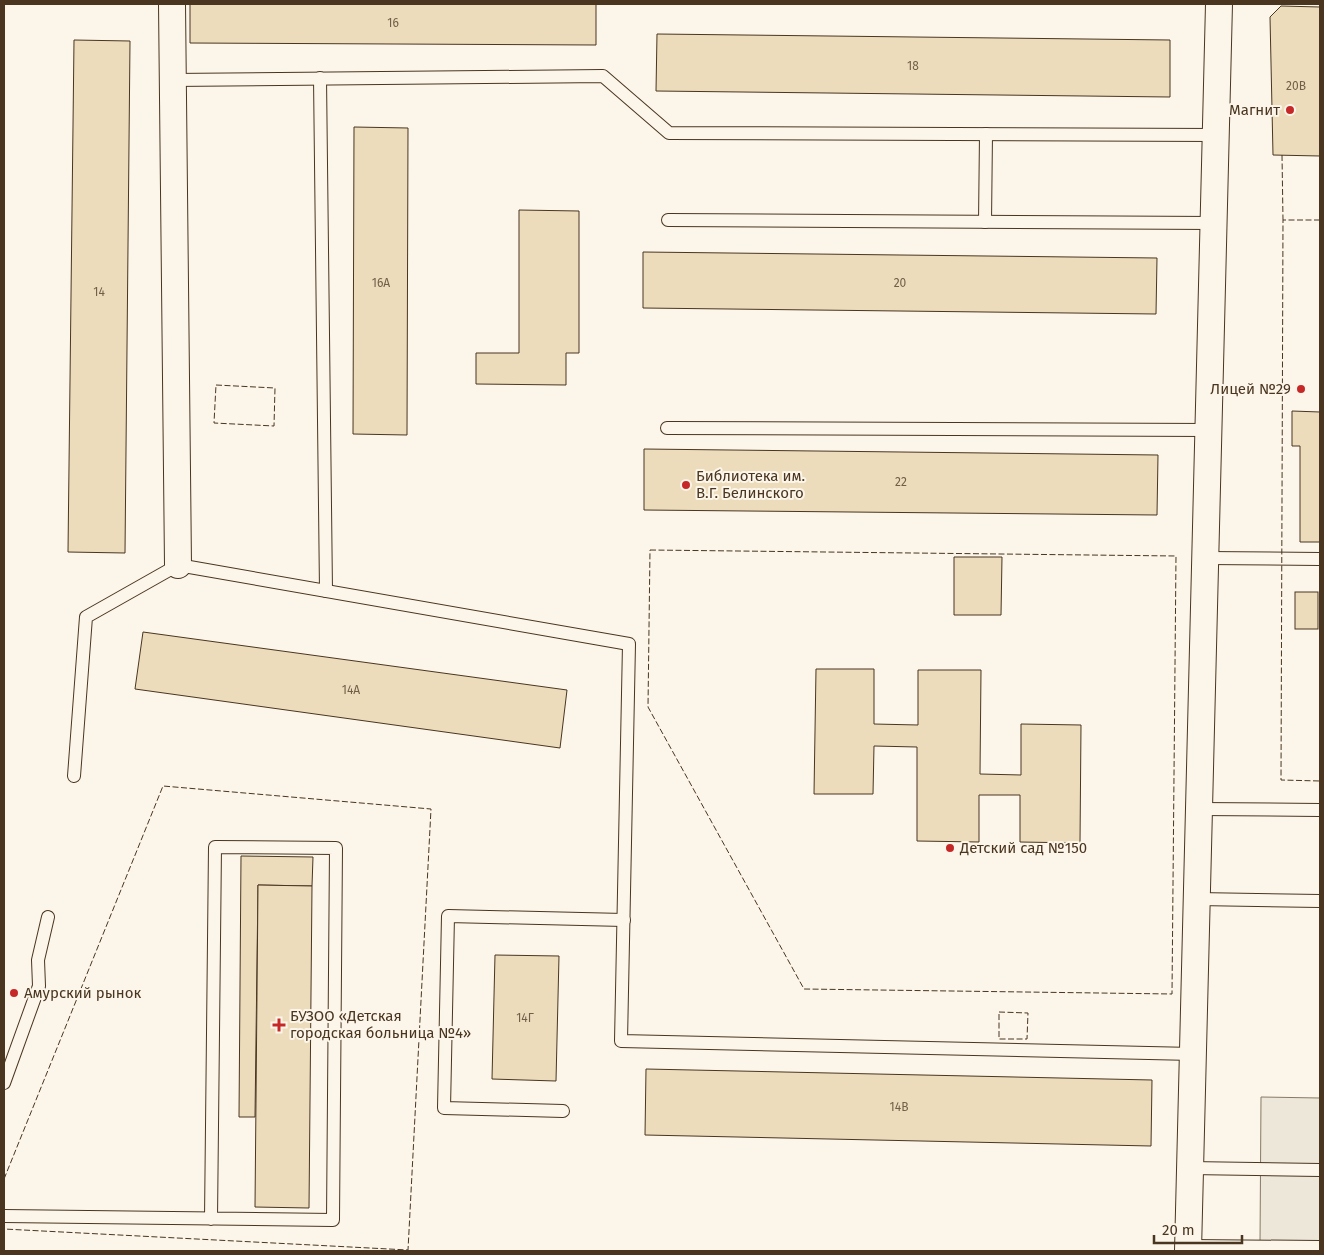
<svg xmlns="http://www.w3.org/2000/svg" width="1324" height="1255" viewBox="0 0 1324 1255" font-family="'Fira Sans',sans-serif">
	<rect width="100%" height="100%" fill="#fbf6e9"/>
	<!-- parking -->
	<path fill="#ede7d9" stroke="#887966" d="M1261 1097 1320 1098V1243H1260Z"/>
	<!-- building -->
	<g fill="#ecdcbc" stroke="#4a3520">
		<path d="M190 4H596V45L190 43Z"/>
		<path d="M1281 6 1320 7V156L1273 155 1270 17Z"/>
		<path d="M657 34 1170 40V97L656 91Z"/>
		<path d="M74 40 130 41 125 553 68 552Z"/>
		<path d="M354 127 408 128 407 435 353 434Z"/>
		<path d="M519 210 579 211V353H566V385L476 384V353H519Z"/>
		<path d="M643 252 1157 258 1156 314 643 308Z"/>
		<path d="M1292 411 1320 412V542H1300V446H1292Z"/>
		<path d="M644 449 1158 455 1157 515 644 510Z"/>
		<path d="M954 557H1002L1001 615H954Z"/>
		<rect x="1295" y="592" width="23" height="37"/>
		<path d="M143 632 567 690 560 748 135 689Z"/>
		<path d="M816 669H874V724L918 725V670H981L980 774 1021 775V724L1081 725 1080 843 1020 842V795H979V842L917 841V747L874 746 873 794H814Z"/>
		<path d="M241 856 313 857 312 886 258 885 255 1117H239Z"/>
		<path d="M258 885 312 886 309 1208 255 1207Z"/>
		<path d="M495 955 559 956 556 1081 492 1079Z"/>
		<path d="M646 1069 1152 1080 1151 1146 645 1135Z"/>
	</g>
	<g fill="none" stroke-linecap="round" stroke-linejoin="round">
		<!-- lane casing -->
		<g stroke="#4a3520" stroke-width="14">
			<g id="lane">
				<path d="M320 78 326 591"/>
				<path d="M172 80 603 76 669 133 1216 135"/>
				<path d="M668 220 1214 223"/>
				<path d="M985 222 986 134"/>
				<path d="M667 428 1209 430"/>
				<path d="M1206 558 1320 559"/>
				<path d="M74 776 86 617 178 565 629 644 621 1041 1193 1054"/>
				<path d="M1199 809 1320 810"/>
				<path d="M1197 899 1320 901"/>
				<path d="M4 1083 39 986 38 960 48 917"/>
				<path d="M563 1111 444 1108 448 916 624 920"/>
				<path d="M1190 1168 1320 1170"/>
				<path d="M4 1216 333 1220 336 848 215 847 211 1219"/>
				<path d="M1189 1246 1320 1247"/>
			</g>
		</g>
		<!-- street casing -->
		<g stroke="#4a3520" stroke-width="28">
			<g id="street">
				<path d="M172 4 178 565"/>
				<path d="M1188 1251 1219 4"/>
			</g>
		</g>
		<!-- lane -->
		<use href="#lane" stroke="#fbf6e9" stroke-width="12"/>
		<!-- street -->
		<use href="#street" stroke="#fbf6e9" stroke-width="26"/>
		<!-- fence -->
		<g stroke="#4a3520" stroke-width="1" stroke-dasharray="6 2.5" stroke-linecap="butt">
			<path d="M1282 155 1283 220"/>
			<path d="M1320 220H1283L1281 780 1320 781"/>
			<path d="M216 385 275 388 274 426 214 423Z"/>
			<path d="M650 550 1176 556 1172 994 804 989 648 707Z"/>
			<path d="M999 1012 1028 1013 1027 1039H999Z"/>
			<path d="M4 1179 163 786 431 809 408 1250 4 1229"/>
		</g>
	</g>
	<!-- markers -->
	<g fill="#c62828" stroke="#fbf6e9" stroke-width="2">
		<circle cx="1290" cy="110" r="5"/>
		<circle cx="1301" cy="389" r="5"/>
		<circle cx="686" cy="485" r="5"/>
		<circle cx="950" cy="848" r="5"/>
		<circle cx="14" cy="993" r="5"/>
		<path d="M276.5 1017.5h5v5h5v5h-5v5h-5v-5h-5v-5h5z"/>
	</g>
	<g text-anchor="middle" stroke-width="4" stroke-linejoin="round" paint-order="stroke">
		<!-- number labels -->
		<g font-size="12" fill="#725f47">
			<text x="393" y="27">16</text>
			<text x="913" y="70">18</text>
			<text x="1296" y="90">20В</text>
			<text x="381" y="287">16А</text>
			<text x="900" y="287">20</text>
			<text x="99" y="296">14</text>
			<text x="901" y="486">22</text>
			<text x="351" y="694">14А</text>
			<text x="525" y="1022">14Г</text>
			<text x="899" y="1111">14В</text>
		</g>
		<!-- poi labels -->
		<g font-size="15" fill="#4a3520" stroke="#fbf6e9" text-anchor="start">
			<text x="1280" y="115" text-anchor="end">Магнит</text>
			<text x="1291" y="394" text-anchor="end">Лицей №29</text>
			<text x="696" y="481">Библиотека им.<tspan x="696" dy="17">В.Г. Белинского</tspan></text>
			<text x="960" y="853">Детский сад №150</text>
			<text x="24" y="998">Амурский рынок</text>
			<text x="290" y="1021">БУЗОО «Детская<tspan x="290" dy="17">городская больница №4»</tspan></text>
		</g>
	</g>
	<!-- border -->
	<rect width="1324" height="1255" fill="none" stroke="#4a3520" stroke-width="10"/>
	<!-- scale -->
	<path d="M1154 1235v8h88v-8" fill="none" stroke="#4a3520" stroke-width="2.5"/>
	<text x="1162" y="1235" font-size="15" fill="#4a3520" stroke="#fbf6e9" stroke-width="4" paint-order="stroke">20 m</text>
</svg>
